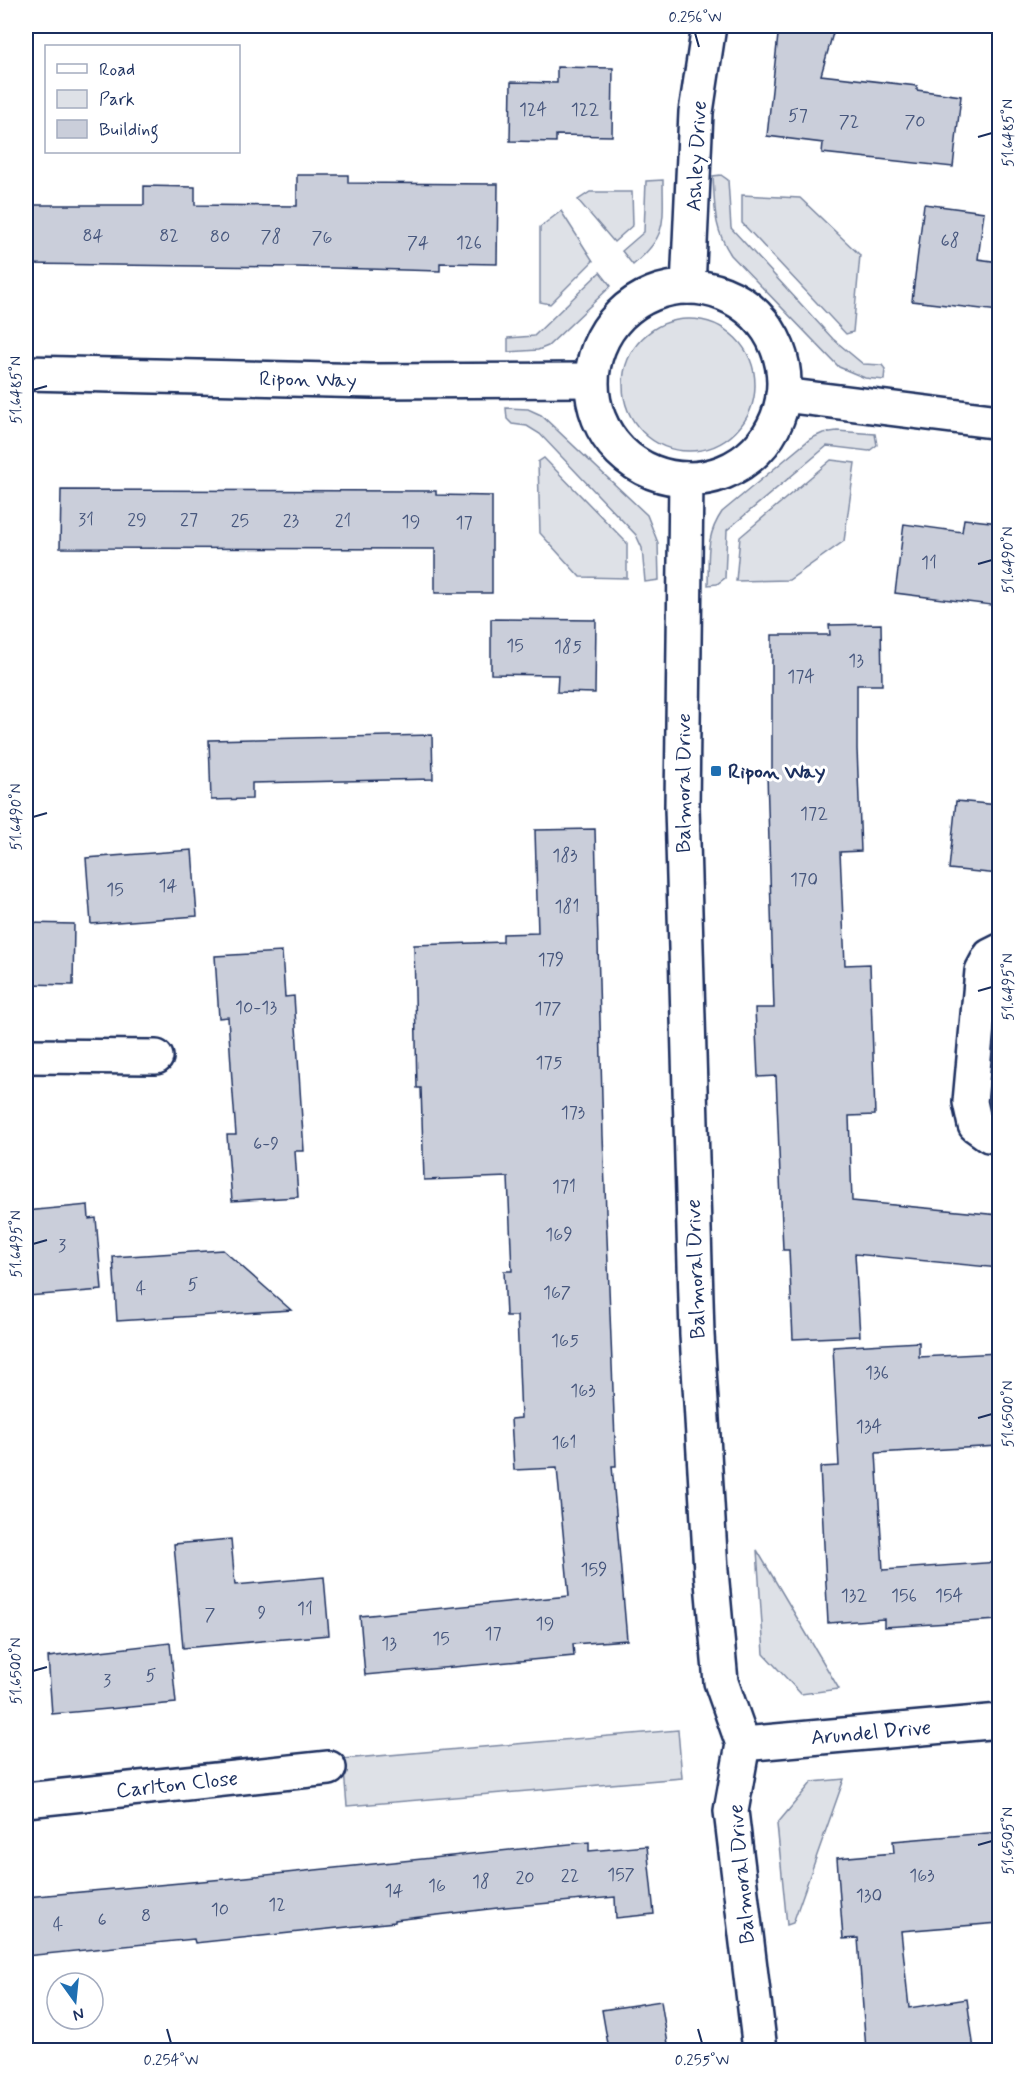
<svg xmlns="http://www.w3.org/2000/svg" width="1025" height="2076" viewBox="0 0 1025 2076" font-family="Mynerve,sans-serif">
	<rect width="100%" height="100%" fill="#fff"/>
	<filter id="ink" filterUnits="userSpaceOnUse"><feTurbulence type="fractalNoise" baseFrequency=".0167" numOctaves="2"/><feDisplacementMap in="SourceGraphic" scale="12" xChannelSelector="R" yChannelSelector="G"/><feConvolveMatrix kernelMatrix="1 2 1 2 8 2 1 2 1" color-interpolation-filters="sRGB"/></filter>
	<g filter="url(#ink)">
		<!-- green -->
		<g fill="#dee1e7" stroke="#7c88a2" stroke-width="1.5">
			<path d="M721 175 728 180 731 228 833 339 863 364 882 365 885 369 884 380 865 378 839 367 731 255C713 228 715 207 713 176Z"/>
			<path d="M663 180C663 223 668 235 633 265L622 251 644 232 646 181Z"/>
			<path d="M590 192H632L633 225 614 242 578 200Z"/>
			<path d="M742 195 800 198 860 255 853 332 846 334 742 223Z"/>
			<path d="M561 211 593 261 550 304 540 302V227Z"/>
			<path d="M600 272 611 286 548 346 538 350 508 352V338L534 336Z"/>
			<circle cx="689" cy="385" r="66"/>
			<path d="M506 408 528 409 541 415 647 515 658 543 659 580 645 582 642 548 636 535 540 434 527 426 512 424 507 419Z"/>
			<path d="M837 431 875 434 877 445 869 451 827 446 727 530 725 578 717 584 708 585C709 556 705 537 722 512L810 439 823 433Z"/>
			<path d="M544 458 627 543V578L580 577 540 533 538 462Z"/>
			<path d="M831 460 855 463 844 541 789 580 736 581 740 537Z"/>
			<path d="M757 1550 839 1689 801 1694 764 1654Z"/>
			<path d="M678 1730 682 1778 347 1806 343 1759Z"/>
			<path d="M844 1779 793 1923 787 1925 777 1824 812 1782Z"/>
		</g>
		<!-- building -->
		<g fill="#caceda" stroke="#1b2f5e" stroke-width="1.5">
			<path d="M779 26H835L821 75 917 86V90L961 96 953 167 822 153 823 143 767 136Z"/>
			<path d="M557 67 613 68 612 136 556 135V142L510 141 511 82 557 83Z"/>
			<path d="M297 175H348V183L498 184 497 264 440 263V271L296 267 26 264V205H144V186L195 187V205L297 206Z"/>
			<path d="M924 204 984 212 978 259 999 262V311L912 301Z"/>
			<path d="M61 490 436 491V495L492 496V593H435V549L60 548Z"/>
			<path d="M964 519 999 523V606L895 593 904 524 962 532Z"/>
			<path d="M491 619 596 620 595 693 557 692 558 675 491 674Z"/>
			<path d="M881 624 882 685H857V749L861 851 840 852 845 965 870 964 875 1115 849 1116 852 1201 999 1215V1268L855 1254 860 1336 793 1339 789 1250H783L776 1076 758 1077 755 1008H774L767 774H772V635H830L829 625Z"/>
			<path d="M432 735 433 779 252 783V799L211 800 209 740Z"/>
			<path d="M956 801 999 805V874L949 869Z"/>
			<path d="M595 829 603 1136 616 1466H612L627 1640 573 1644 574 1656 365 1675 360 1616 569 1596 557 1468 514 1470 511 1419 521 1418 517 1316H506L504 1271H512L508 1177 424 1180 421 1088H417L414 945 503 942V934L538 933 535 830Z"/>
			<path d="M192 850 197 916 91 924 86 858Z"/>
			<path d="M26 923 74 924 73 985 26 984Z"/>
			<path d="M282 952 285 997 294 996 304 1151H295L298 1197 232 1201 227 1135H236L232 1081 228 1017 219 1018 215 956Z"/>
			<path d="M88 1205 89 1219 96 1218 102 1290 28 1296 26 1271V1211Z"/>
			<path d="M223 1250 291 1310 117 1321 113 1257Z"/>
			<path d="M919 1342V1357L999 1353V1446L876 1453 883 1570 999 1562V1620L884 1627V1619L828 1623 820 1467 839 1466 833 1347Z"/>
			<path d="M231 1539 235 1585 324 1577 329 1635 183 1648 174 1544Z"/>
			<path d="M170 1643 176 1703 52 1714 48 1657Z"/>
			<path d="M999 1832V1923L901 1931 909 2008 967 1999 974 2050H866L858 1938 843 1939 837 1858 894 1853 893 1841Z"/>
			<path d="M589 1842V1851L647 1846 654 1914 616 1918 615 1897 506 1907 395 1920V1922L195 1943 194 1939 26 1956V1897L246 1877Z"/>
			<path d="M661 2001 669 2050H609L602 2010Z"/>
		</g>
		<g fill="none" stroke-linecap="round" stroke-linejoin="round">
			<!-- minor casing -->
			<g stroke="#1b2f5e" stroke-width="38">
				<g id="minor">
					<path d="M688 287 696 112 709 26"/>
					<path d="M686 479 682 807 697 1335 711 1571 721 1682 743 1744 731 1811 760 2050"/>
					<path d="M1000 951 990 956 982 971 970 1102 975 1125 989 1135 1000 1136"/>
					<path d="M26 1056 156 1057"/>
					<path d="M743 1744 1000 1721"/>
					<path d="M26 1800 329 1768"/>
				</g>
			</g>
			<!-- tertiary casing -->
			<g stroke="#1b2f5e" stroke-width="38">
				<g id="tertiary">
					<circle cx="688" cy="383" r="96"/>
					<path d="M26 373 372 381 591 380"/>
					<path d="M783 395 1000 422"/>
				</g>
			</g>
			<!-- minor -->
			<use href="#minor" stroke="#fff" stroke-width="33"/>
			<!-- tertiary -->
			<use href="#tertiary" stroke="#fff" stroke-width="33"/>
		</g>
	</g>
	<!-- ticks -->
	<path fill="none" stroke="#1b2f5e" stroke-width="2" d="M695 33 699 47M978 137 992 133M33 390 47 386M978 564 992 560M33 817 47 813M978 991 992 987M33 1244 47 1240M978 1418 992 1414M33 1671 47 1667M978 1845 992 1841M167 2029 171 2043M698 2029 702 2043"/>
	<!-- markers -->
	<rect fill="#1f6fb2" stroke="#fff" stroke-width="2" x="710" y="765" width="12" height="12" rx="3"/>
	<g text-anchor="middle" stroke-width="6" stroke-linejoin="round" paint-order="stroke">
		<!-- number labels -->
		<g font-size="18" fill="#47577d">
			<text x="533" y="115">124</text>
			<text x="585" y="115">122</text>
			<text x="798" y="121">57</text>
			<text x="849" y="127">72</text>
			<text x="915" y="127">70</text>
			<text x="93" y="241">84</text>
			<text x="169" y="241">82</text>
			<text x="220" y="242">80</text>
			<text x="271" y="242">78</text>
			<text x="322" y="243">76</text>
			<text x="950" y="246">68</text>
			<text x="418" y="248">74</text>
			<text x="469" y="248">126</text>
			<text x="86" y="525">31</text>
			<text x="137" y="525">29</text>
			<text x="189" y="525">27</text>
			<text x="240" y="526">25</text>
			<text x="291" y="526">23</text>
			<text x="343" y="526">21</text>
			<text x="411" y="527">19</text>
			<text x="464" y="528">17</text>
			<text x="929" y="568">11</text>
			<text x="515" y="651">15</text>
			<text x="568" y="652">185</text>
			<text x="856" y="666">13</text>
			<text x="801" y="682">174</text>
			<text x="814" y="819">172</text>
			<text x="565" y="861">183</text>
			<text x="804" y="885">170</text>
			<text x="168" y="891">14</text>
			<text x="115" y="895">15</text>
			<text x="567" y="912">181</text>
			<text x="551" y="965">179</text>
			<text x="256" y="1013">10-13</text>
			<text x="548" y="1014">177</text>
			<text x="549" y="1068">175</text>
			<text x="573" y="1118">173</text>
			<text x="266" y="1149">6-9</text>
			<text x="564" y="1192">171</text>
			<text x="559" y="1240">169</text>
			<text x="62" y="1251">3</text>
			<text x="193" y="1290">5</text>
			<text x="141" y="1294">4</text>
			<text x="557" y="1298">167</text>
			<text x="565" y="1346">165</text>
			<text x="877" y="1378">136</text>
			<text x="583" y="1396">163</text>
			<text x="869" y="1432">134</text>
			<text x="564" y="1448">161</text>
			<text x="594" y="1575">159</text>
			<text x="854" y="1601">132</text>
			<text x="904" y="1601">156</text>
			<text x="949" y="1601">154</text>
			<text x="305" y="1614">11</text>
			<text x="262" y="1618">9</text>
			<text x="210" y="1620">7</text>
			<text x="545" y="1629">19</text>
			<text x="493" y="1639">17</text>
			<text x="441" y="1644">15</text>
			<text x="389" y="1649">13</text>
			<text x="151" y="1681">5</text>
			<text x="107" y="1686">3</text>
			<text x="621" y="1880">157</text>
			<text x="570" y="1881">22</text>
			<text x="922" y="1881">163</text>
			<text x="525" y="1883">20</text>
			<text x="481" y="1887">18</text>
			<text x="437" y="1891">16</text>
			<text x="394" y="1896">14</text>
			<text x="869" y="1901">130</text>
			<text x="277" y="1910">12</text>
			<text x="220" y="1915">10</text>
			<text x="146" y="1921">8</text>
			<text x="102" y="1925">6</text>
			<text x="58" y="1930">4</text>
		</g>
		<!-- street labels -->
		<g font-size="21" fill="#1b2f5e" stroke="#fff">
			<text transform="translate(696 156) rotate(-87)" y="7">Ashley Drive</text>
			<text transform="translate(308 379) rotate(1)" y="7">Ripon Way</text>
			<text transform="translate(683 783) rotate(-90)" y="7">Balmoral Drive</text>
			<text transform="translate(695 1269) rotate(-92)" y="7">Balmoral Drive</text>
			<text transform="translate(871 1732) rotate(-5)" y="7">Arundel Drive</text>
			<text transform="translate(177 1784) rotate(-6)" y="7">Carlton Close</text>
			<text transform="translate(741 1874) rotate(-95)" y="7">Balmoral Drive</text>
		</g>
		<!-- poi labels -->
		<g font-size="21" font-weight="bold" fill="#1b2f5e" stroke="#fff" text-anchor="start">
			<text x="728" y="778">Ripon Way</text>
		</g>
	</g>
	<!-- margin -->
	<rect width="1025" height="2076" fill="none" stroke="#fff" stroke-width="66"/>
	<!-- legend -->
	<rect x="45" y="45" width="195" height="108" fill="#ffffff" stroke="#a4acbf" stroke-width="1.5"/>
	<rect x="57" y="64" width="30" height="9" fill="#ffffff" stroke="#a4acbf" stroke-width="1.5"/>
	<text x="99" y="75" font-size="18" fill="#1b2f5e">Road</text>
	<rect x="57" y="90" width="30" height="18" fill="#dee1e7" stroke="#a4acbf" stroke-width="1.5"/>
	<text x="99" y="105" font-size="18" fill="#1b2f5e">Park</text>
	<rect x="57" y="120" width="30" height="18" fill="#caceda" stroke="#a4acbf" stroke-width="1.5"/>
	<text x="99" y="135" font-size="18" fill="#1b2f5e">Building</text>
	<!-- north arrow -->
	<g transform="translate(75 2001) rotate(165)"><circle r="28" fill="#ffffff" stroke="#a4acbf" stroke-width="1.5"/>
	<path d="M0-4.5L10 22L0 15L-10 22Z" fill="#1f6fb2"/>
	<text y="-9" font-size="16" font-weight="bold" text-anchor="middle" fill="#1b2f5e">N</text>
	</g>
	<rect x="33" y="33" width="959" height="2010" fill="none" stroke="#1b2f5e" stroke-width="2"/>
	<g font-size="15" text-anchor="middle" fill="#1b2f5e">
		<text x="695" y="22">0.256°W</text>
		<text transform="translate(1008 133) rotate(-90)" y="5">51.6485°N</text>
		<text transform="translate(16 390) rotate(-90)" y="5">51.6485°N</text>
		<text transform="translate(1008 560) rotate(-90)" y="5">51.6490°N</text>
		<text transform="translate(16 817) rotate(-90)" y="5">51.6490°N</text>
		<text transform="translate(1008 987) rotate(-90)" y="5">51.6495°N</text>
		<text transform="translate(16 1244) rotate(-90)" y="5">51.6495°N</text>
		<text transform="translate(1008 1414) rotate(-90)" y="5">51.6500°N</text>
		<text transform="translate(16 1671) rotate(-90)" y="5">51.6500°N</text>
		<text transform="translate(1008 1841) rotate(-90)" y="5">51.6505°N</text>
		<text x="171" y="2065">0.254°W</text>
		<text x="702" y="2065">0.255°W</text>
	</g>
</svg>
